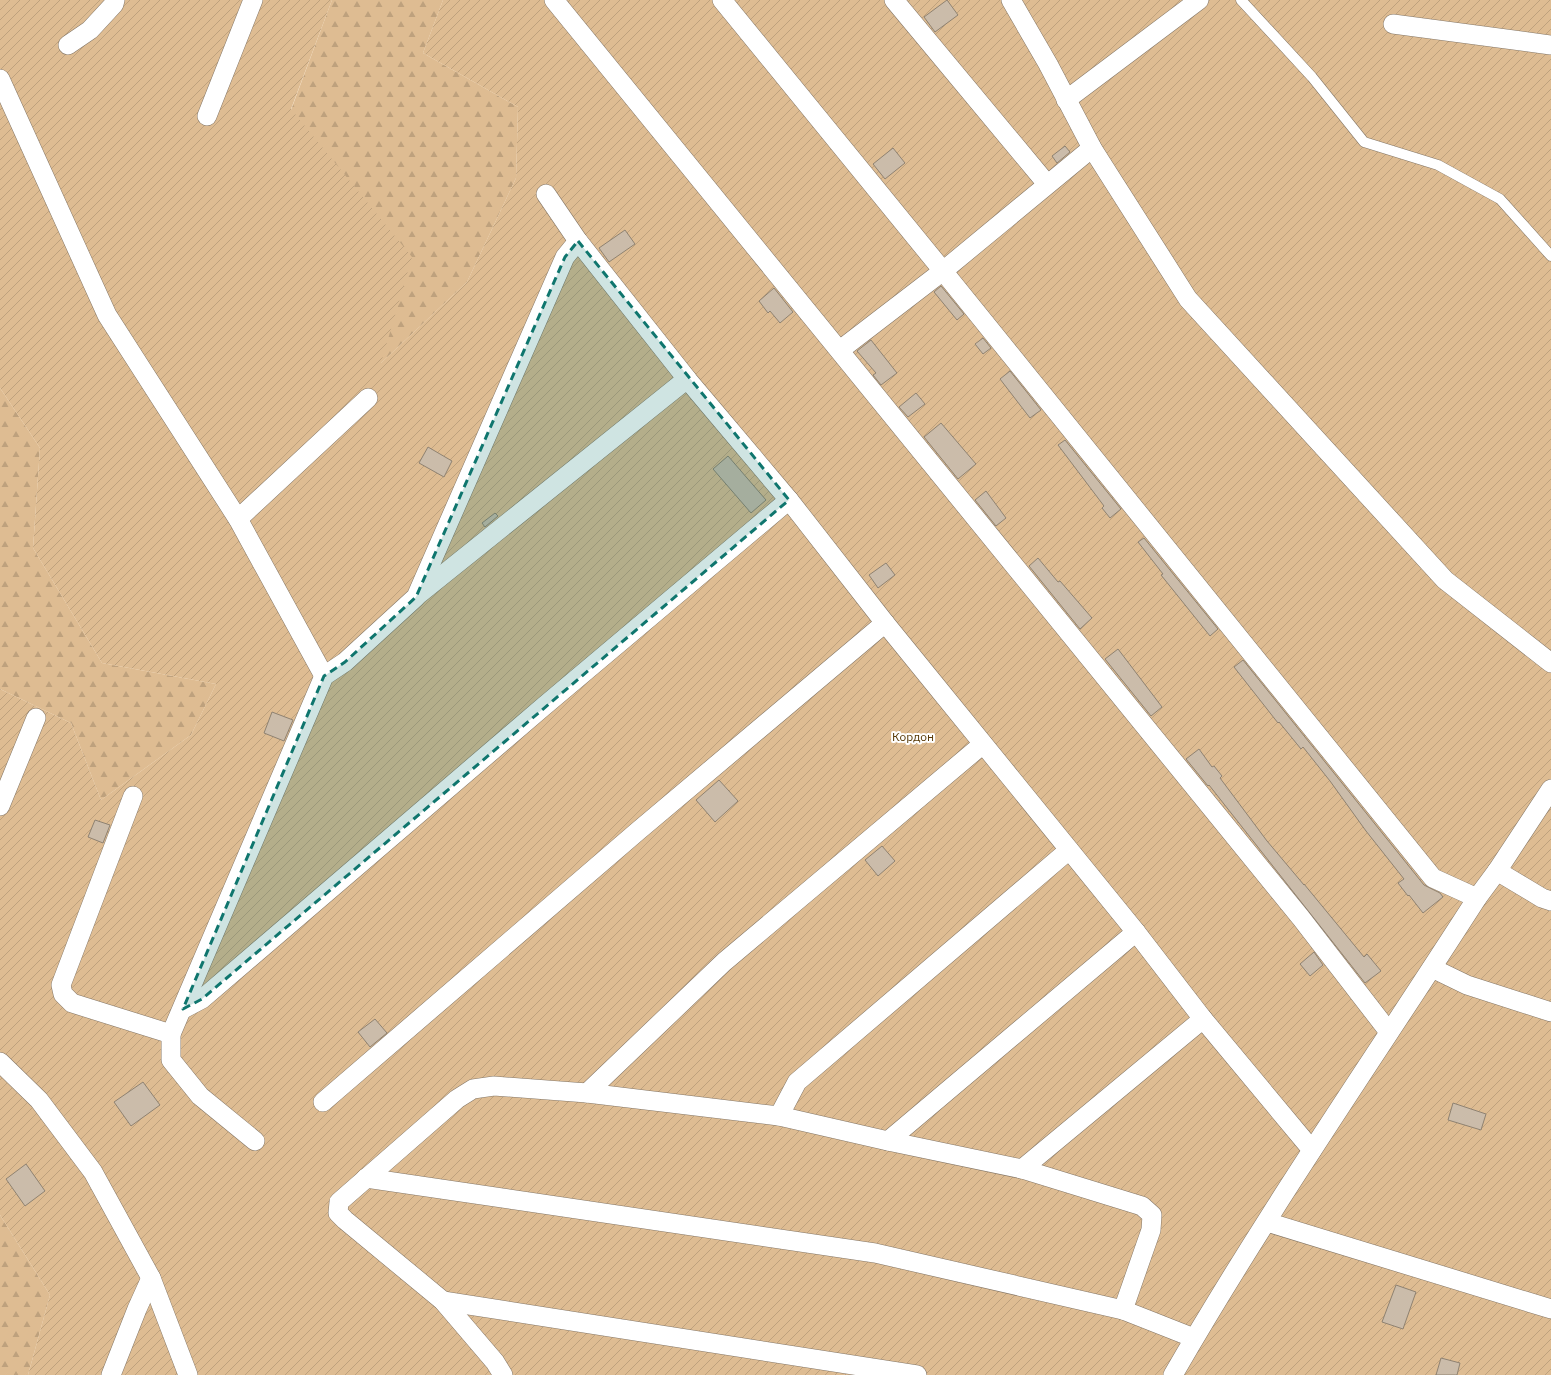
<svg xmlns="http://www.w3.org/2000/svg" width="1551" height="1375" viewBox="0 0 1551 1375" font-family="'IBM Plex Sans',sans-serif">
	<defs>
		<pattern id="forest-firs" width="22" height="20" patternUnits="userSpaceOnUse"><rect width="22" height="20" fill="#debc92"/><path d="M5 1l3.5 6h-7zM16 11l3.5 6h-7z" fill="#bea17d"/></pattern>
		<pattern id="garden-furrows" width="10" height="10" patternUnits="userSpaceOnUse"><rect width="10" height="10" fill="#debc92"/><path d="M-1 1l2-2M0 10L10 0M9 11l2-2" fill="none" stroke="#bea17d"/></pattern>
	</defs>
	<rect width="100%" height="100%" fill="#fdeedb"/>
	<!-- forest -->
	<g fill="url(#forest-firs)">
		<path d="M332 0H443L423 53 518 107 516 178 467 282 380 364 291 110Z"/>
		<path d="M0 388 40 448 33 548 102 663 216 684 191 735 101 800 71 723 0 689Z"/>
		<path d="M0 1215 50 1295 28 1375H0Z"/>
	</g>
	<!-- garden -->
	<path fill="url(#garden-furrows)" d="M0 0H332L291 109 412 257 381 363 467 282 516 178 518 107 423 53 443 0H1551V1375H28L50 1295 0 1215V689L71 723 101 800 191 735 216 684 102 663 33 548 40 448 0 388Z"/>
	<!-- building -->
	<g fill="#cbbcaa" stroke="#8f8271">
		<path d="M947 0 958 15 935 32 924 17Z"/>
		<path d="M1065 146 1070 152 1057 163 1052 156Z"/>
		<path d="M893 148 905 163 885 179 873 164Z"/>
		<path d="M625 230 635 244 609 262 599 248Z"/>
		<path d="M941 286 964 314 957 320 934 292Z"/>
		<path d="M774 288 793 312 780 323 770 311 768 313 759 301Z"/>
		<path d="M983 338 991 348 983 354 975 344Z"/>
		<path d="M871 340 897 373 881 385 873 375 876 373 857 351Z"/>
		<path d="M1010 371 1041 410 1030 418 1000 379Z"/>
		<path d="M916 393 925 404 908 417 899 407Z"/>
		<path d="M941 423 976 464 958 479 924 437Z"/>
		<path d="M1065 440 1121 509 1110 518 1102 508 1104 506 1058 445Z"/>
		<path d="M428 447 452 461 444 477 419 463Z"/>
		<path d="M728 456 766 500 751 513 713 469Z"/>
		<path d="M986 491 1006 518 996 526 975 500Z"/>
		<path d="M495 513 498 516 485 527 482 523Z"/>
		<path d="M1144 538 1218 629 1210 636 1161 575 1163 574 1138 542Z"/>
		<path d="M1038 558 1058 582 1060 581 1092 618 1080 629 1029 566Z"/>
		<path d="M886 563 895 575 878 588 869 575Z"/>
		<path d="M1118 649 1162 707 1151 716 1105 659Z"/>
		<path d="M1243 660 1424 885 1440 893 1443 897 1423 913 1409 895 1408 896 1398 883 1404 879 1366 831 1330 781 1303 747 1301 749 1279 722 1278 723 1234 667Z"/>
		<path d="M272 712 293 720 284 741 264 733Z"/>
		<path d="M1199 749 1212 767 1214 766 1222 776 1220 778 1267 841 1304 885V884L1364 957 1367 954 1381 971 1365 983 1209 785 1208 786 1186 759Z"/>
		<path d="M719 780 738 801 715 822 696 800Z"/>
		<path d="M95 820 110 825 103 843 88 837Z"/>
		<path d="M882 846 895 861 878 876 865 860Z"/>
		<path d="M1314 952 1323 965 1310 976 1300 964Z"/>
		<path d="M375 1019 387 1033 370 1047 358 1032Z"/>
		<path d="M143 1082 160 1105 131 1126 114 1102Z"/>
		<path d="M1453 1103 1486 1114 1481 1130 1448 1120Z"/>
		<path d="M26 1164 45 1191 25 1206 6 1179Z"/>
		<path d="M1396 1285 1416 1292 1403 1329 1382 1322Z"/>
		<path d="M1441 1358 1460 1363 1457 1375H1436Z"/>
	</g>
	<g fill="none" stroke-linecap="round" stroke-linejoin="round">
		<!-- service casing -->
		<g stroke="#857767" stroke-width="11">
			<path id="service" d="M1241 0 1312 77 1364 142 1438 165 1500 199 1551 256"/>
		</g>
		<!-- minor casing -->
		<g stroke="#857767" stroke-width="20">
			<g id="minor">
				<path d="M554 0 1301 918 1389 1032"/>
				<path d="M722 0 943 271 1433 878 1477 898"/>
				<path d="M894 0 1047 184"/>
				<path d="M1011 0 1048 64 1092 148 1188 299 1445 580 1551 663"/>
				<path d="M1393 24 1551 45"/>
				<path d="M68 45 90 30 114 4 115 0"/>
				<path d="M0 79 107 315 238 519 324 676"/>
				<path d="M1066 100 1199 0"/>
				<path d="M207 116 253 0"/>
				<path d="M546 194 578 241 687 379 789 500 885 623 1136 932 1203 1019 1312 1150"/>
				<path d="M840 350 943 271 1092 148"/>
				<path d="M238 519 368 398"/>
				<path d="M419 594 687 379"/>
				<path d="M133 796 61 985 63 994 72 1003 171 1034"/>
				<path d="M0 806 36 718"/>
				<path d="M1497 871 1542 898 1551 901"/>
				<path d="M1432 968 1467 985 1551 1012"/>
				<path d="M183 1009 202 999 543 707 789 500"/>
				<path d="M0 1062 39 1100 93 1172 151 1278 188 1375"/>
				<path d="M587 1093 724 962 983 744"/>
				<path d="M323 1102 638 831 885 623"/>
				<path d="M779 1116 797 1082 1069 850"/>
				<path d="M255 1141 200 1096 171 1060V1034L324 676 345 662 416 597 565 257 578 241"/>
				<path d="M888 1141 1136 932"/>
				<path d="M1022 1169 1203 1019"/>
				<path d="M366 1178 875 1253 1123 1310 1194 1338"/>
				<path d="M1267 1222 1551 1309"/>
				<path d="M443 1301 917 1375"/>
				<path d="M111 1375 137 1309 151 1278"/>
				<path d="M503 1375 495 1362 443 1301 345 1220 338 1213 339 1202 457 1099 473 1089 494 1086 587 1093 779 1116 888 1141 1022 1169 1142 1206 1152 1215 1151 1230 1123 1310"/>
				<path d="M1173 1375C1267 1212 1375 1057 1477 898L1497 871 1551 789"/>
			</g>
		</g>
		<!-- service -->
		<use href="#service" stroke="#fff" stroke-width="10"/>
		<!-- minor -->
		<use href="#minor" stroke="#fff" stroke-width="19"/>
	</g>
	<!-- marked area -->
	<path fill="#0f766e" fill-opacity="0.2" stroke="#0f766e" stroke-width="3" stroke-dasharray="8 5" stroke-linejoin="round" d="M578 241 789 500 202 999 183 1009 324 676 345 662 416 597 565 257Z"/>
	<g text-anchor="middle" stroke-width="4" stroke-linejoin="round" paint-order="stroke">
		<!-- park labels -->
		<g font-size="12" fill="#573805" stroke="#fefefe">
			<text x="913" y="741">Кордон</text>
		</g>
	</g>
</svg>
